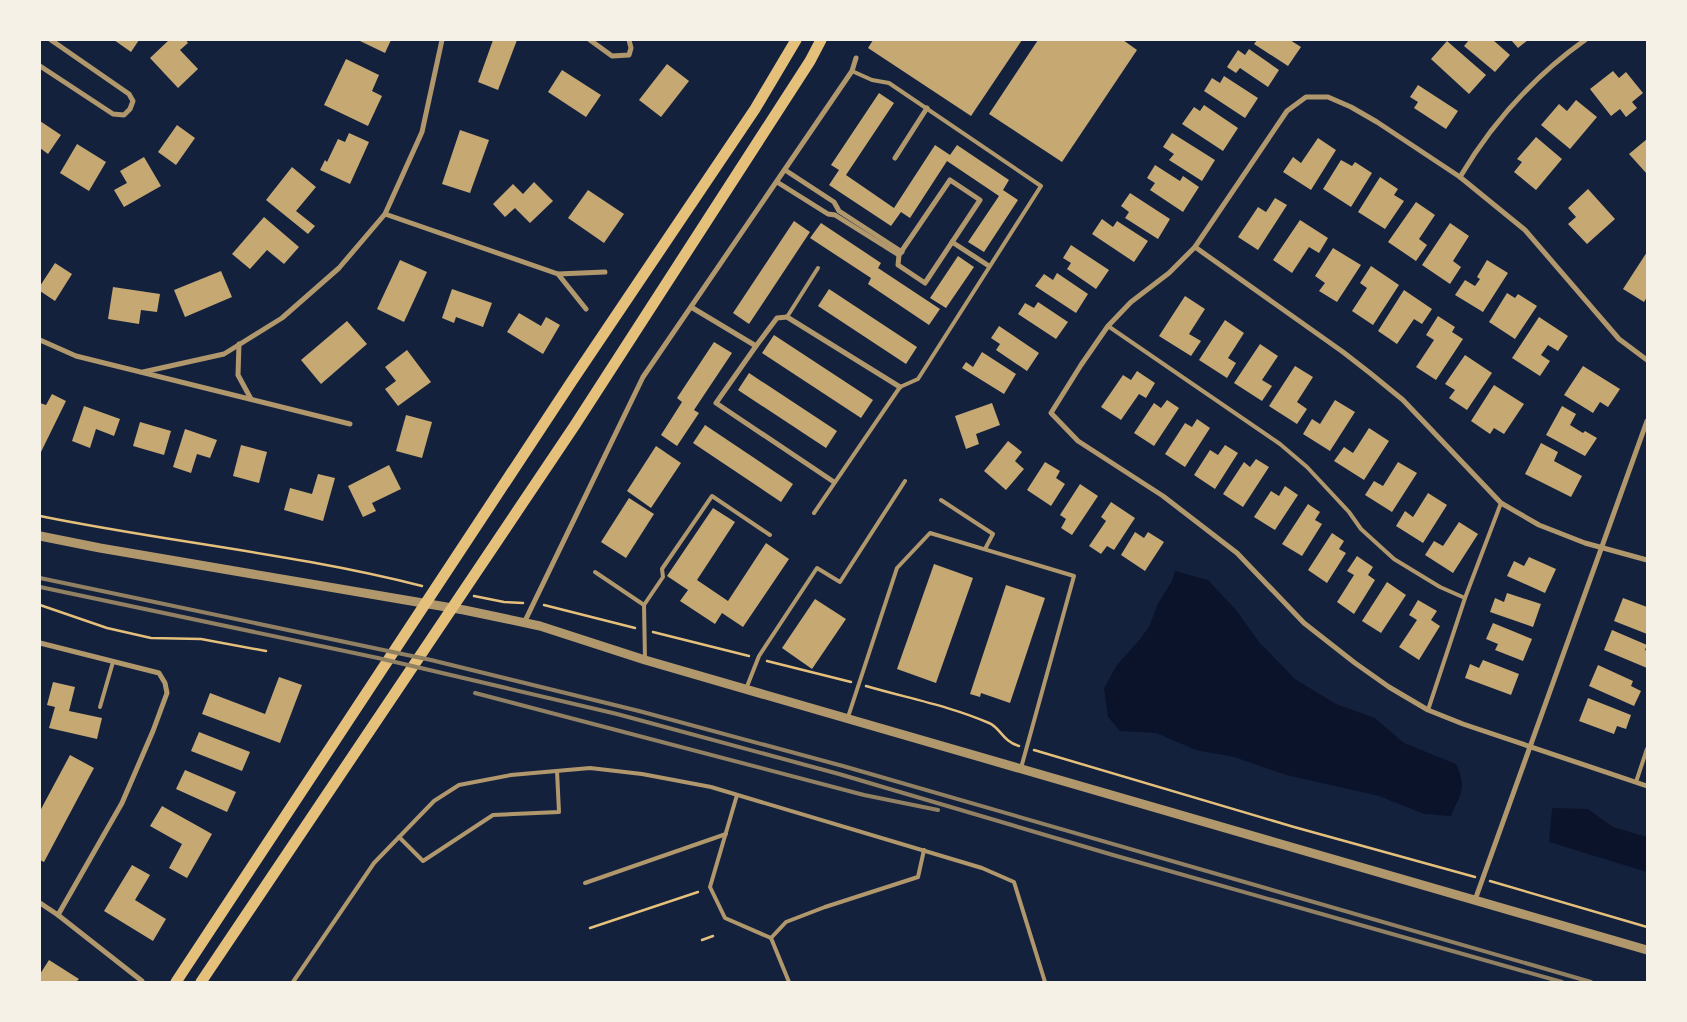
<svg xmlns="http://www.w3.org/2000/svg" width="1687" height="1022" viewBox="0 0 1687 1022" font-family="Cabin,sans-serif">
	<rect width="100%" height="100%" fill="#14213d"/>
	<!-- water -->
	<g fill="#0b132b">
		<path d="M1175 571 1208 580 1237 611 1259 642 1295 679 1336 704 1375 718 1404 743 1456 764C1467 788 1461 793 1451 816L1424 814 1379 796 1286 775 1234 757 1196 750 1156 733 1120 731 1108 717 1104 688 1117 665 1141 638 1150 625 1157 605 1172 581Z"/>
		<path d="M1552 808 1588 809 1613 827 1647 837V872L1549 842Z"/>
	</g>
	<!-- building -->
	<g fill="#c6a872">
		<path d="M114 40H139L131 52Z"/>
		<path d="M169 40H186L188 43 180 50 198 69 178 88 150 58Z"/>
		<path d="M358 40H391L385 53Z"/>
		<path d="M493 40H517L498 90 478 82Z"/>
		<path d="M873 40H1022L971 116 868 48Z"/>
		<path d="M1038 40H1123L1137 50 1062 162 989 114Z"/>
		<path d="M1257 40H1290L1301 47 1288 66 1254 44Z"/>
		<path d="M1469 40H1493L1510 55 1495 72 1464 46Z"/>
		<path d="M1511 40H1528L1518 48Z"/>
		<path d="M1447 41 1486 75 1469 94 1431 59Z"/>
		<path d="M1249 49 1279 70 1268 87 1240 68 1236 73 1227 67 1238 50 1245 55Z"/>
		<path d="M346 59 379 75 372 91 382 96 368 126 324 105Z"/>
		<path d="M667 64 689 81 661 117 639 100Z"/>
		<path d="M562 70 601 95 586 117 548 92Z"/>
		<path d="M1613 71 1619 78 1626 72 1643 93 1632 102 1637 108 1626 117 1620 109 1611 116 1590 89Z"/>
		<path d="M1224 76 1258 98 1245 118 1204 91 1212 78 1220 83Z"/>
		<path d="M1418 85 1458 111 1446 129 1414 108 1418 102 1410 97Z"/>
		<path d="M879 93 894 103 846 175 894 208 935 145 950 155 957 145 1009 180 1003 190 1018 200 984 252 968 242 999 196 947 161 910 218 901 212 891 226 829 185 839 170 831 165Z"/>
		<path d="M1576 100 1597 117 1570 149 1541 125 1559 104 1567 111Z"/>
		<path d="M1204 105 1238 128 1223 151 1182 124 1194 107 1200 111Z"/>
		<path d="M40 121 61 135 48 154 40 148Z"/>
		<path d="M177 125 195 138 176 165 158 152Z"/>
		<path d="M460 130 489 140 470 193 442 184Z"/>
		<path d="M349 133 369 142 350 184 320 170 325 160 327 162 338 139 345 142Z"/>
		<path d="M1172 133 1215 160 1202 181 1169 160 1174 154 1163 147Z"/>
		<path d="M1536 137 1562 159 1536 190 1514 172 1522 162 1517 159Z"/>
		<path d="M1318 138 1336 150 1311 190 1283 172 1293 157 1301 163Z"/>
		<path d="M1647 139V174L1629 154Z"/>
		<path d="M77 144 106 162 89 191 60 173Z"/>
		<path d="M144 157 161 186 124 207 114 190 127 183 120 171Z"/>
		<path d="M1341 160 1352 166 1355 162 1372 173 1351 207 1323 189Z"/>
		<path d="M1155 165 1180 181 1183 176 1199 187 1183 212 1150 190 1155 183 1147 178Z"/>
		<path d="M292 167 316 187 296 211 315 226 308 234 266 200Z"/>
		<path d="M1380 177 1398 189 1394 195 1404 201 1385 229 1358 212Z"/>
		<path d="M534 182 553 201 530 223 515 208 505 217 493 204 513 184 523 194Z"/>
		<path d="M1588 189 1615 219 1587 244 1568 224 1576 217 1568 208Z"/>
		<path d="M588 190 624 214 604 243 568 218Z"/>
		<path d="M1130 193 1170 219 1158 239 1125 218 1129 212 1121 206Z"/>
		<path d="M1275 198 1287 205 1258 250 1238 237 1258 207 1266 212Z"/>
		<path d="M1416 202 1435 215 1419 239 1427 245 1416 261 1388 242Z"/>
		<path d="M264 217 299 247 284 264 267 250 250 269 232 254Z"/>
		<path d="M1102 219 1113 227 1117 221 1148 241 1134 262 1092 234Z"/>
		<path d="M1300 220 1328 238 1319 253 1309 247 1292 273 1273 260Z"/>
		<path d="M794 221 810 232 749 324 733 313Z"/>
		<path d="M821 223 881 263 878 268 940 309 929 325 868 284 871 278 810 238Z"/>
		<path d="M1450 223 1469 236 1453 261 1461 267 1450 284 1422 265Z"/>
		<path d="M1071 245 1109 270 1096 289 1067 269 1071 263 1063 258Z"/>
		<path d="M1333 248 1361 265 1337 302 1319 291 1325 283 1315 276Z"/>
		<path d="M1647 252V297L1644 302 1623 289Z"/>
		<path d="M958 256 974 267 946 308 930 298Z"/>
		<path d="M400 260 427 272 404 322 377 309Z"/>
		<path d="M1487 260 1508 273 1483 312 1455 295 1465 280 1475 286 1480 279 1477 277Z"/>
		<path d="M55 263 72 274 55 301 40 291V286Z"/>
		<path d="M1371 266 1399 285 1373 325 1352 311 1367 288 1360 283Z"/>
		<path d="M221 271 232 297 185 317 174 290Z"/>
		<path d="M1057 273 1088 294 1076 313 1035 286 1044 274 1053 280Z"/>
		<path d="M113 287 160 294 157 312 141 310 139 324 108 319Z"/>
		<path d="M452 289 492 303 483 327 456 317 454 323 442 318Z"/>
		<path d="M829 289 917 347 906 364 818 306Z"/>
		<path d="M1404 290 1432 309 1422 324 1414 319 1397 344 1378 331Z"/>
		<path d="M1507 293 1515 298 1518 294 1537 306 1515 339 1489 322Z"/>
		<path d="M1185 296 1205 309 1189 334 1201 341 1191 356 1159 336Z"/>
		<path d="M1038 302 1068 322 1056 339 1018 314 1025 303 1034 308Z"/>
		<path d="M519 313 541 326 546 317 560 325 543 354 507 332Z"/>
		<path d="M1438 316 1455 327 1452 332 1463 339 1436 380 1416 367 1434 340 1426 335Z"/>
		<path d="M1539 317 1568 336 1558 351 1548 345 1541 355 1550 361 1540 376 1512 358Z"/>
		<path d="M1225 320 1244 333 1228 358 1236 363 1227 378 1199 360Z"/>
		<path d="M347 321 367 344 321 384 301 360Z"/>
		<path d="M999 326 1039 353 1027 371 996 350 1000 344 991 338Z"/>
		<path d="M774 335 873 400 861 418 762 353Z"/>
		<path d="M714 342 732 353 694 410 699 413 677 446 661 435 682 402 677 398Z"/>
		<path d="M1260 344 1278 356 1262 380 1272 386 1262 401 1234 383Z"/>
		<path d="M407 350 431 382 398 406 385 389 396 381 385 367Z"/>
		<path d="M982 352 1016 374 1004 394 962 368 966 362 973 367Z"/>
		<path d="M1465 355 1492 373 1467 410 1449 398 1455 390 1445 384Z"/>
		<path d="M1295 366 1313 377 1297 402 1307 409 1297 424 1269 406Z"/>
		<path d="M1583 366 1620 389 1608 407 1600 402 1593 413 1564 395Z"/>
		<path d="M1137 371 1155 383 1146 398 1139 394 1121 420 1101 407 1123 375 1131 380Z"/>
		<path d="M749 373 837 431 826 448 738 390Z"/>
		<path d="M1494 385 1524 404 1504 434 1494 428 1490 434 1471 421Z"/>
		<path d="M52 394 66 401 40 454V403L46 405Z"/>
		<path d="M1167 400 1179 408 1154 446 1134 433 1154 403 1161 408Z"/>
		<path d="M1335 400 1355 412 1330 451 1303 434 1312 419 1320 424Z"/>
		<path d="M992 403 1000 425 976 434 979 444 966 449 955 416Z"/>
		<path d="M84 406 120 419 114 436 96 429 90 448 72 441Z"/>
		<path d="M1562 406 1576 414 1570 425 1583 433 1585 431 1597 438 1585 456 1546 435Z"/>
		<path d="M406 415 432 422 422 458 396 451Z"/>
		<path d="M1197 419 1210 428 1185 467 1165 454 1185 423 1192 427Z"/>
		<path d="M140 422 171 431 164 455 133 446Z"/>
		<path d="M705 425 793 484 781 502 693 443Z"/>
		<path d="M1369 428 1389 441 1364 480 1334 461 1344 447 1353 453Z"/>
		<path d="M185 429 217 440 210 458 197 454 191 473 173 467Z"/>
		<path d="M1008 441 1022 452 1015 461 1024 469 1006 490 984 471Z"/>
		<path d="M1541 443 1558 452 1554 461 1582 476 1571 497 1525 474Z"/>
		<path d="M241 445 267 452 259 483 233 476Z"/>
		<path d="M1225 445 1238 453 1215 489 1194 475 1210 450 1218 455Z"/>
		<path d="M656 446 681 463 651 508 627 491Z"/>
		<path d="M1256 459 1269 467 1243 507 1223 494 1244 462 1250 467Z"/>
		<path d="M1045 462 1060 471 1056 478 1065 484 1051 506 1027 490Z"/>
		<path d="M1398 462 1417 473 1392 512 1365 495 1374 481 1383 486Z"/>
		<path d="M389 465 401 489 372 503 376 511 363 517 348 486Z"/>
		<path d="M318 474 335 478 323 521 284 510 290 488 312 494Z"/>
		<path d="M1080 484 1098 496 1072 535 1061 528 1066 519 1060 515Z"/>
		<path d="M1285 486 1298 495 1275 530 1254 517 1271 491 1279 496Z"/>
		<path d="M1428 493 1447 505 1423 543 1396 526 1405 511 1413 517Z"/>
		<path d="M629 498 654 514 626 558 601 542Z"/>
		<path d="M1111 502 1135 518 1114 550 1107 546 1101 554 1089 546 1106 521 1101 517Z"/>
		<path d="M1308 504 1320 512 1315 520 1322 524 1302 556 1282 544Z"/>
		<path d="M713 508 735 522 697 580 728 601 766 543 789 559 743 627 722 613 715 624 680 601 688 590 667 576Z"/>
		<path d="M1459 522 1478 534 1453 573 1425 555 1434 541 1443 546Z"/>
		<path d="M1135 532 1144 538 1148 532 1164 542 1145 571 1121 555Z"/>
		<path d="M1332 533 1344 541 1339 549 1346 553 1327 583 1308 570Z"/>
		<path d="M1357 556 1373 567 1368 575 1375 580 1354 614 1337 602 1354 575 1347 571Z"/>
		<path d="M1529 557 1556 569 1545 593 1507 576 1514 561 1524 566Z"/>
		<path d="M934 564 973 578 936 683 897 669Z"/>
		<path d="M1387 582 1406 595 1381 633 1362 621Z"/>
		<path d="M1006 585 1045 598 1010 703 981 693 980 697 970 694Z"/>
		<path d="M1507 593 1541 604 1533 627 1490 612 1495 598 1504 602Z"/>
		<path d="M1623 598 1647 607V634L1614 621Z"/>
		<path d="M815 599 846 619 812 669 782 648Z"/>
		<path d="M1418 600 1437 611 1431 620 1440 626 1419 660 1399 647 1417 620 1409 615Z"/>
		<path d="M1493 623 1532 639 1523 661 1495 650 1498 644 1486 639Z"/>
		<path d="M1612 630 1647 645 1645 650 1647 651V668L1604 650Z"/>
		<path d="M1483 660 1519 674 1511 695 1465 678 1470 664 1479 668Z"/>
		<path d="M1598 665 1633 681 1631 686 1641 691 1634 706 1589 686Z"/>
		<path d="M279 677 302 685 280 743 202 714 210 693 265 714Z"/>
		<path d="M53 682 75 687 69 711 102 718 97 739 49 728 55 707 47 705Z"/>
		<path d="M1588 698 1631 715 1626 729 1617 726 1614 734 1579 721Z"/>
		<path d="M199 732 250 752 242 771 191 751Z"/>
		<path d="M70 755 94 768 44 862 40 860V811Z"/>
		<path d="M185 770 236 792 227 812 176 789Z"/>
		<path d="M162 806 212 834 187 878 169 868 182 844 150 826Z"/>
		<path d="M132 865 150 875 135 900 166 919 153 941 104 911Z"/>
		<path d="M49 960 79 979 76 982H43L40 980V974Z"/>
	</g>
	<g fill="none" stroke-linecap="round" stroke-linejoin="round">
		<!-- path -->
		<g stroke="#e5c07b" stroke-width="2.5">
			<path d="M40 516C167 542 297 554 422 586"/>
			<path d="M474 596 504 602 523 603"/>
			<path d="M40 605 107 628 151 638 201 639 266 651"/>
			<path d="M544 605 635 628"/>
			<path d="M653 632 749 656"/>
			<path d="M767 661 851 682"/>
			<path d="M866 686C907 698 950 706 989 723 1001 728 1002 741 1019 746"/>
			<path d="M1034 750 1294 827 1475 877"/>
			<path d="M1490 881 1647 927"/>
			<path d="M590 928 698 892"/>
			<path d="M702 940 713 936"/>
		</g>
		<!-- service -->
		<g stroke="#b1986c" stroke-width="4">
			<path d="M787 317 818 268"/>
			<path d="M1108 326 1280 444 1307 467 1349 512 1361 529 1394 559 1440 587 1465 598"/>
			<path d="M941 500 993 534 985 549"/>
			<path d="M814 513 900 387 918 379 1041 186 889 83 872 80 852 71"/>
			<path d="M595 572 644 605 645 660"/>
			<path d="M644 605 663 577 662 569 712 496 770 535"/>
			<path d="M746 689 759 656 817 568 840 582 905 481"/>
			<path d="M100 707 113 662"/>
			<path d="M1428 710 1465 598 1501 503"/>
			<path d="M848 717 897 568 930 533 1074 576 1021 768"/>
			<path d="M1636 782 1647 749"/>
			<path d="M737 795 710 887 725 918 771 938 789 982"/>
			<path d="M399 837 423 861 493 815 559 812 557 771"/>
			<path d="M585 883 726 834"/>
			<path d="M771 938 786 922 825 907 918 877 924 850"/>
			<path d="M293 982 374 863 434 801 459 785 511 775 590 768 642 774 711 787 982 868 1014 882 1045 982"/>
		</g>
		<!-- minor -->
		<g stroke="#b1986c" stroke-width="5">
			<path d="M590 40 612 56 629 55 631 48 629 40"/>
			<path d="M40 66 113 114 124 115 130 109 133 101 129 94 51 40"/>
			<path d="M895 158 927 108"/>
			<path d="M785 170 834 202 839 211 902 252"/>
			<path d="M1460 177C1492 123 1533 77 1585 40"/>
			<path d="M950 180 980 200 925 283 898 265 899 255Z"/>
			<path d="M777 182 828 214 835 215 899 255"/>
			<path d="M385 214 558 274 586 309"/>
			<path d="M952 242 989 266"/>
			<path d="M1195 247 1343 352 1370 373 1403 400 1501 503 1539 525 1585 543 1647 560"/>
			<path d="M558 274 605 272"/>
			<path d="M691 307 756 346 777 318 787 317 900 387"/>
			<path d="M40 340 76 356 350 424"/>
			<path d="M239 344 238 375 251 399"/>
			<path d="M756 346 716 403 834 482"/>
			<path d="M1647 360 1619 339 1525 230 1460 177 1377 122 1351 107 1328 97H1306L1287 111 1195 247 1169 273 1131 302 1108 326 1081 365 1051 413 1078 441 1163 496 1237 553 1304 623 1355 663 1389 687 1428 710 1463 724 1647 786"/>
			<path d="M143 372 224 354 282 318 339 268 385 214 422 132 442 40"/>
			<path d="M524 623 643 377 852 71 856 58"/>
			<path d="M40 643 159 673 165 683 167 693 153 731 122 803 58 915"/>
			<path d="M1475 900 1647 421"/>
			<path d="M40 903 58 915 142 981"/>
		</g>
		<!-- tertiary -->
		<path stroke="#b1986c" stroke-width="9" d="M40 536 100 548 464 610 540 626 645 660 1647 950"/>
		<!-- primary -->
		<g stroke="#e5c07b" stroke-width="11">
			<path d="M176 982 572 381 755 109 796 40"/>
			<path d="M201 982 575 425 810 61 821 40"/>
		</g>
		<!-- rail -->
		<g stroke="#918062" stroke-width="4">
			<path d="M40 578 431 660 639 711 843 766 1591 982"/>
			<path d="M40 587 378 658 617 714 839 774 1113 855 1562 982"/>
			<path d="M475 693 864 795 938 810"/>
		</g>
	</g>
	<!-- border -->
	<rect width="1687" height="1022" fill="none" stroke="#f6f1e7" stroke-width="82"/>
</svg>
